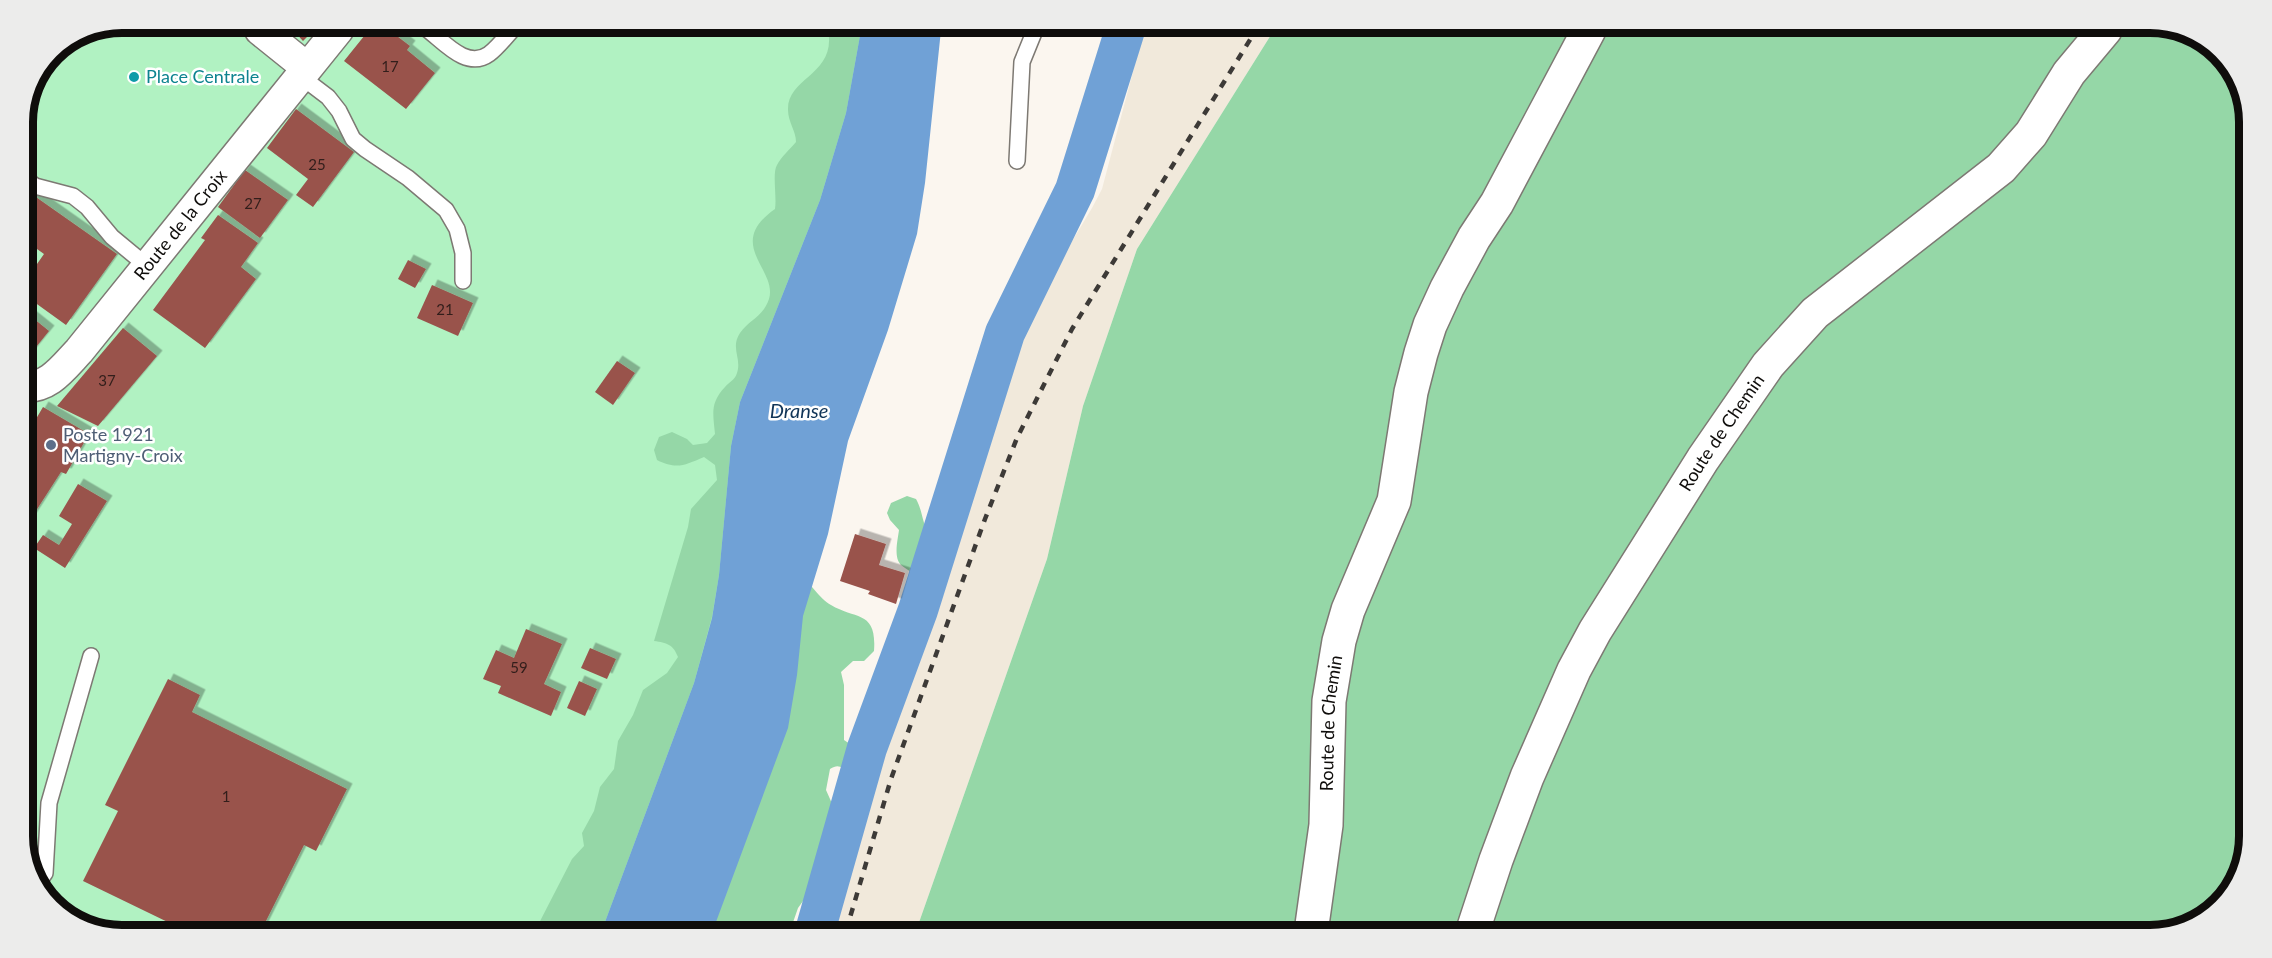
<svg xmlns="http://www.w3.org/2000/svg" width="2272" height="958" viewBox="0 0 2272 958" font-family="Lato,sans-serif">
	<defs>
		<filter id="shadow"><feDropShadow dx="5.5" dy="-5.5" stdDeviation="0" flood-color="#0004"/></filter>
	</defs>
	<rect width="100%" height="100%" fill="#fbf6ef"/>
	<!-- built -->
	<path fill="#f1e9db" d="M1144 30H1274L1137 249 1083 406 1047 559 916 931H828L888 746 943 596 996 418 1009 346 1092 208 1102 189Z"/>
	<!-- green -->
	<path fill="#b1f2c2" d="M84 30H893L655 930 84 928 43 896 23 843V116L52 51Z"/>
	<!-- forest -->
	<g fill="#95d7a7">
		<path d="M828 30H861L846 113 820 200 740 402 731 446 719 575 712 617 694 683 602 930H539L537 927 572 859 584 846 582 833 594 811 600 787 614 769 618 741 633 715 643 690 667 673 678 657C673 644 667 643 654 641L688 527 691 509 717 480 715 465 704 457C685 465 677 470 657 460L654 450 659 437 672 432 687 439 693 445 707 443 715 434C713 413 710 403 725 387 729 382 735 380 737 373 742 358 730 348 740 333 750 319 763 317 769 299 778 269 724 245 775 209 777 197 772 173 777 165 781 157 790 149 796 142 796 131 788 122 788 110 787 77 837 75 828 30Z"/>
		<path d="M1274 30H2188L2233 67 2249 116 2242 874 2205 919 2150 935 916 931 1047 559 1083 406 1137 249Z"/>
		<path d="M907 496 916 499C923 511 922 525 930 535L954 529 957 540 936 577 925 621 904 670 891 717 879 736 876 761 866 771C861 772 855 773 850 771 841 768 839 763 830 769L826 790 834 808 835 837 808 894 798 908 790 931 703 930 798 570C807 580 820 599 831 605 856 620 877 610 874 651L864 661H853L841 672 844 685V740L853 746C855 745 858 744 861 742 869 734 875 702 878 690 881 677 890 670 896 659 899 652 919 589 919 585 917 573 908 571 901 565 893 557 898 539 899 530L890 520 887 513 891 503Z"/>
	</g>
	<!-- water -->
	<path fill="#70a1d6" d="M861 30H941L925 183 917 234 888 330 848 441 828 534 803 616 797 675 788 728 713 930H602L694 683 712 618 719 575 731 446 740 402 820 200 846 113Z"/>
	<g fill="none" stroke-linecap="round" stroke-linejoin="round">
		<!-- canal -->
		<path stroke="#70a1d6" stroke-width="40" d="M815 931 867 748 918 610 1005 333 1075 190 1125 30"/>
	</g>
	<!-- building -->
	<g fill="#99534c" filter="url(#shadow)">
		<path d="M293 30H314L303 41Z"/>
		<path d="M369 30H389L410 46 407 50 435 73 406 109 344 61Z"/>
		<path d="M296 109 354 152 313 207 296 195 308 179 267 148Z"/>
		<path d="M245 170 288 200 260 238 218 207Z"/>
		<path d="M33 195 117 254 66 325 23 294V284L44 254 23 239V209Z"/>
		<path d="M218 215 258 243 241 267 256 279 205 348 153 310 205 240 201 238Z"/>
		<path d="M408 260 426 269 415 288 398 279Z"/>
		<path d="M432 285 473 303 458 336 417 318Z"/>
		<path d="M23 310 49 331 28 357 23 353Z"/>
		<path d="M123 328 157 356 98 426 57 406Z"/>
		<path d="M617 361 635 373 613 405 595 392Z"/>
		<path d="M43 407 89 434 66 474 61 472 23 531V441Z"/>
		<path d="M78 484 107 501 65 568 34 548 43 535 59 545 72 524 59 516Z"/>
		<path d="M855 534 886 544 879 565 905 573 896 604 868 594 870 591 840 581Z"/>
		<path d="M526 629 562 644 544 684 561 692 551 716 498 693 501 686 483 679 496 650 514 658Z"/>
		<path d="M590 648 616 659 607 679 581 668Z"/>
		<path d="M168 679 200 695 192 712 347 789 316 851 304 845 262 929 180 928 83 881 118 811 105 805Z"/>
		<path d="M579 681 597 689 585 716 567 708Z"/>
	</g>
	<g fill="none" stroke-linecap="round" stroke-linejoin="round">
		<!-- service casing -->
		<g stroke="#7d7973" stroke-width="18">
			<g id="service">
				<path d="M428 30C444 42 467 70 489 54 497 48 505 38 512 30"/>
				<path d="M299 75 328 97 339 111 353 139 365 149 408 178 446 210 457 229 463 253V281"/>
				<path d="M1017 161 1022 62 1035 30"/>
				<path d="M23 177 35 186 73 196 87 207 112 237 147 266"/>
				<path d="M38 883 45 873 49 803 91 656"/>
			</g>
		</g>
		<!-- minor casing -->
		<g stroke="#7d7973" stroke-width="33">
			<g id="minor">
				<path d="M260 30 306 67"/>
				<path id="s1" d="M23 387C49 388 62 369 79 351L338 30"/>
			</g>
		</g>
		<!-- tertiary casing -->
		<g stroke="#7d7973" stroke-width="36">
			<g id="tertiary">
				<path id="s2" d="M1311 932 1326 825 1329 701 1339 641 1348 610 1394 501 1411 392 1421 353 1430 325 1447 288 1474 238 1497 203 1589 30"/>
				<path id="s3" d="M1472 933 1496 860 1527 777 1574 670 1595 631 1703 459 1768 365 1815 313 2001 168 2031 134 2069 73 2105 30"/>
			</g>
		</g>
		<!-- service -->
		<use href="#service" stroke="#fff" stroke-width="15"/>
		<!-- minor -->
		<use href="#minor" stroke="#fff" stroke-width="30"/>
		<!-- tertiary -->
		<use href="#tertiary" stroke="#fff" stroke-width="33"/>
		<!-- rail -->
		<path stroke="#3d3a37" stroke-width="4.5" stroke-dasharray="8 8" stroke-linecap="butt" d="M846 931 891 779 985 519 1017 438 1072 329 1256 30"/>
	</g>
	<!-- markers -->
	<circle fill="#0f9aa8" stroke="#fff" stroke-width="2" cx="134" cy="77" r="6"/>
	<circle fill="#5c6f8a" stroke="#fff" stroke-width="2" cx="51" cy="445" r="6"/>
	<g text-anchor="middle" stroke-width="5" stroke-linejoin="round" paint-order="stroke">
		<!-- number labels -->
		<g font-size="15" fill="#321e1b">
			<text x="390" y="72">17</text>
			<text x="317" y="170">25</text>
			<text x="253" y="209">27</text>
			<text x="445" y="315">21</text>
			<text x="107" y="386">37</text>
			<text x="519" y="673">59</text>
			<text x="226" y="802">1</text>
		</g>
		<!-- culture labels -->
		<g font-size="18" fill="#0d838f" stroke="#fff" text-anchor="start">
			<text x="146" y="83">Place Centrale</text>
		</g>
		<!-- street labels -->
		<g font-size="18" fill="#0f0d0b" stroke="#fff">
			<text dy="6" stroke="none"><textPath href="#s1" startOffset="231">Route de la Croix</textPath></text>
			<text dy="6" stroke="none"><textPath href="#s3" startOffset="562">Route de Chemin</textPath></text>
			<text dy="6" stroke="none"><textPath href="#s2" startOffset="210">Route de Chemin</textPath></text>
		</g>
		<!-- service labels -->
		<g font-size="18" fill="#4e5e75" stroke="#fff" text-anchor="start">
			<text x="63" y="441">Poste 1921<tspan x="63" dy="21">Martigny-Croix</tspan></text>
		</g>
		<!-- water labels -->
		<g font-size="20" font-style="italic" fill="#113558" stroke="#fff">
			<text x="799" y="418">Dranse</text>
		</g>
	</g>
	<!-- crop -->
	<path d="M0 0H2272V958H0ZM122 33H2150A89 89 0 0 1 2239 122V836A89 89 0 0 1 2150 925H122A89 89 0 0 1 33 836V122A89 89 0 0 1 122 33Z" fill="#ececeb" fill-rule="evenodd"/>
	<path fill="none" stroke="#0f0d0b" stroke-width="8" d="M122 33H2150A89 89 0 0 1 2239 122V836A89 89 0 0 1 2150 925H122A89 89 0 0 1 33 836V122A89 89 0 0 1 122 33Z"/>
</svg>
